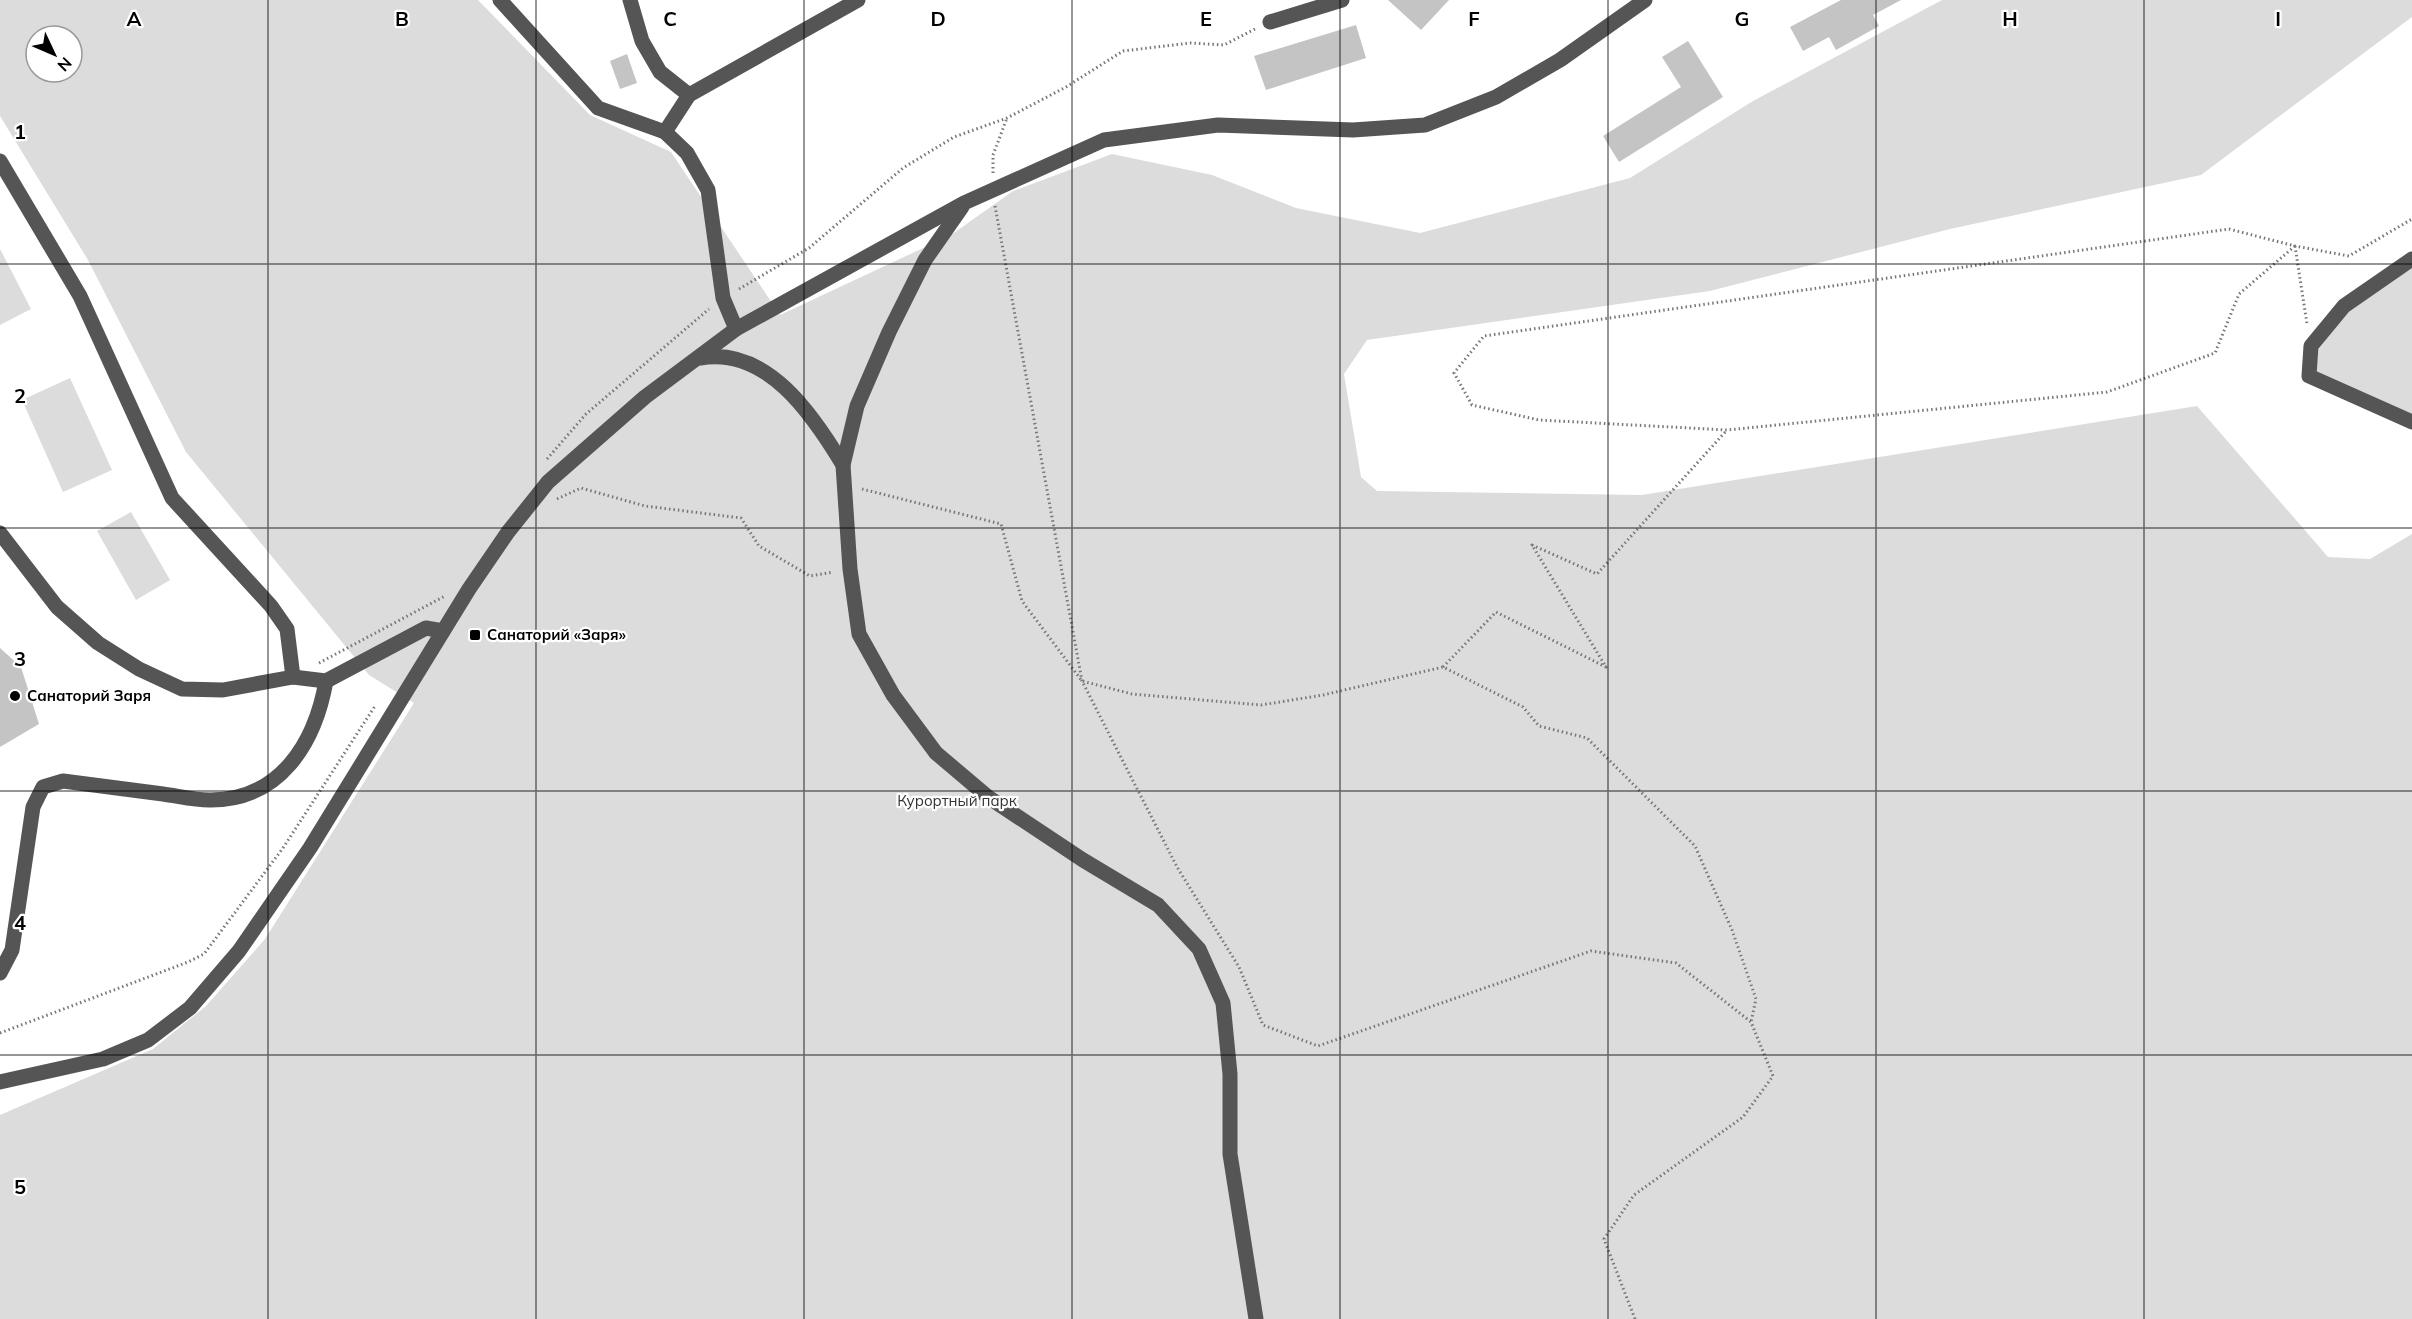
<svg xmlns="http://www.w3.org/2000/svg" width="2412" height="1319" viewBox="0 0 2412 1319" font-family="Mulish,sans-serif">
	<rect width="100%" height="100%" fill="#fff"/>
	<!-- green -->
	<g fill="#dcdcdc" fill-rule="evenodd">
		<path d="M0 0H478L590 115 671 152 780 315 951 235 1013 191 1112 154 1212 175 1296 208 1420 233 1630 178 1753 101 1942 0H2412V17L2201 175 1950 229 1710 291 1367 340 1344 374 1361 477 1377 491 1642 495 2197 406 2328 557 2370 559 2412 534V1319H0V1115L153 1049 206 1006 265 939 414 703 369 675 186 452 88 260 0 116ZM36 36H72V72H36Z"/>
		<path d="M0 249 31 309 0 325Z"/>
		<path d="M2412 266V414L2316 372 2318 350 2348 310Z"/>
		<path d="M70 378 112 470 63 492 22 400Z"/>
		<path d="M131 512 170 580 136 600 97 531Z"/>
	</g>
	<!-- building -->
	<g fill="#c4c4c4">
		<path d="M1388 0H1449L1421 30Z"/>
		<path d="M1841 0H1901L1873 15 1879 26 1836 50 1829 37 1803 51 1790 27Z"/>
		<path d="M1356 25 1366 58 1266 90 1254 56Z"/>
		<path d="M1688 41 1723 97 1619 162 1603 136 1681 87 1662 57Z"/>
		<path d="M627 54 637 83 620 89 610 61Z"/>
		<path d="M0 648 21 667 39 724 0 747Z"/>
	</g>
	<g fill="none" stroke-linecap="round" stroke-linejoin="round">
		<!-- path -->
		<g stroke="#777" stroke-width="3" stroke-dasharray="1.5 3" stroke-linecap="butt">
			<path d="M993 173V155L1007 118"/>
			<path d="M995 206 1082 681 1177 867 1239 967 1263 1025 1318 1046 1591 951 1676 963 1751 1022 1773 1076 1743 1117 1634 1195 1604 1239 1635 1319"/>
			<path d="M2295 246 2239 294 2215 353 2107 392 1727 430 1539 420 1472 405 1454 373 1484 336 2229 229 2295 246 2349 256 2412 219"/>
			<path d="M2295 246 2307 324"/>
			<path d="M739 289 809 248 903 168 954 137 1007 118 1066 87 1123 51 1190 43 1224 45 1255 29"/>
			<path d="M547 459 586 414 709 309"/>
			<path d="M862 489 1001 524 1022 601 1082 681 1132 694 1261 705 1323 695 1443 667 1523 707 1539 726 1587 738 1695 846 1732 930 1756 999 1751 1022"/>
			<path d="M557 499 581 488 645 506 741 518 759 546 810 576 833 572"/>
			<path d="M319 663 445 596"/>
			<path d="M1443 667 1496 612 1606 667 1532 545 1597 574 1727 430"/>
			<path d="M0 1033 188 962 204 954 283 848 375 706"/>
		</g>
		<!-- minor -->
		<g stroke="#555" stroke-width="15">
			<path d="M500 0 598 108 665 132 687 153 708 190 723 298 736 329"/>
			<path d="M630 0 642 41 660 72 689 95"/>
			<path d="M1270 22 1342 0"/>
			<path d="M665 132 689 95 858 0"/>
			<path d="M0 161 80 296 172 498 271 606 287 629 293 677"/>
			<path d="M962 207 925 260 889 332 857 406 843 465 850 569 859 634 893 695 936 753 988 797 1083 860 1158 905 1199 949 1223 1003 1230 1074V1154L1256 1319"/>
			<path d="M2412 259 2344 306 2311 346 2309 376 2412 422"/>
			<path d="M700 358C767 346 813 415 843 465"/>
			<path d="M0 533 57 607 98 643 139 669 182 689 223 690 293 677 326 681 426 628 443 631"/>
			<path d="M0 973 12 950 33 807 43 787 63 781C96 785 130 790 163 794 178 796 194 800 209 800 280 801 315 743 326 681"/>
			<path d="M0 1082 103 1059 148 1040 190 1008 239 951 310 848 469 589 508 532 548 482 645 397 736 329 964 203 1104 140 1218 125 1353 130 1425 125 1496 97 1560 60 1645 0"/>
		</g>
	</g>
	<!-- grid -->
	<path fill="none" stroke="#000" stroke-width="1.5" stroke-opacity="0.55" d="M268 0V1319M536 0V1319M804 0V1319M1072 0V1319M1340 0V1319M1608 0V1319M1876 0V1319M2144 0V1319M0 264H2412M0 528H2412M0 791H2412M0 1055H2412"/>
	<!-- markers -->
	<g fill="#000" stroke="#fff" stroke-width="2">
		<rect x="469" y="629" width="12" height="12" rx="3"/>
		<circle cx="15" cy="696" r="6"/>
	</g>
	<g text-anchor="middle" stroke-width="4.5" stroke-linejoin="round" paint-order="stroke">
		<!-- poi labels -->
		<g font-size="15" font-weight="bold" fill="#000" stroke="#fff" text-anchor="start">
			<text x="487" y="640">Санаторий «Заря»</text>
			<text x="27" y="701">Санаторий Заря</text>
		</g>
		<!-- park labels -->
		<g font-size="15" fill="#333" stroke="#fff">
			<text x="957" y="806">Курортный парк</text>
		</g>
	</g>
	<g font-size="20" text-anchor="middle" font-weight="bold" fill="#000" stroke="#fff" stroke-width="4.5" stroke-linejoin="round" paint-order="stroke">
		<text x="134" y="26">A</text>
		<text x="402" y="26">B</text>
		<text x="670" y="26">C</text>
		<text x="938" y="26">D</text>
		<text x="1206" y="26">E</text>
		<text x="1474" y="26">F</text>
		<text x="1742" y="26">G</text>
		<text x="2010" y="26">H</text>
		<text x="2278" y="26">I</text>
		<text x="20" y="139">1</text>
		<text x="20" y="403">2</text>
		<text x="20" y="666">3</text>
		<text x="20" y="930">4</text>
		<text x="20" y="1194">5</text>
	</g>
	<!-- north arrow -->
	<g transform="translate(54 54) rotate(134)"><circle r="28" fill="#ffffff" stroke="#999999" stroke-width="1.5"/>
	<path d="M0-4.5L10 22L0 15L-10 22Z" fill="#000000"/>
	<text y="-9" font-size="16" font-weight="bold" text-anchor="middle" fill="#000000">N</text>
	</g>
</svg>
